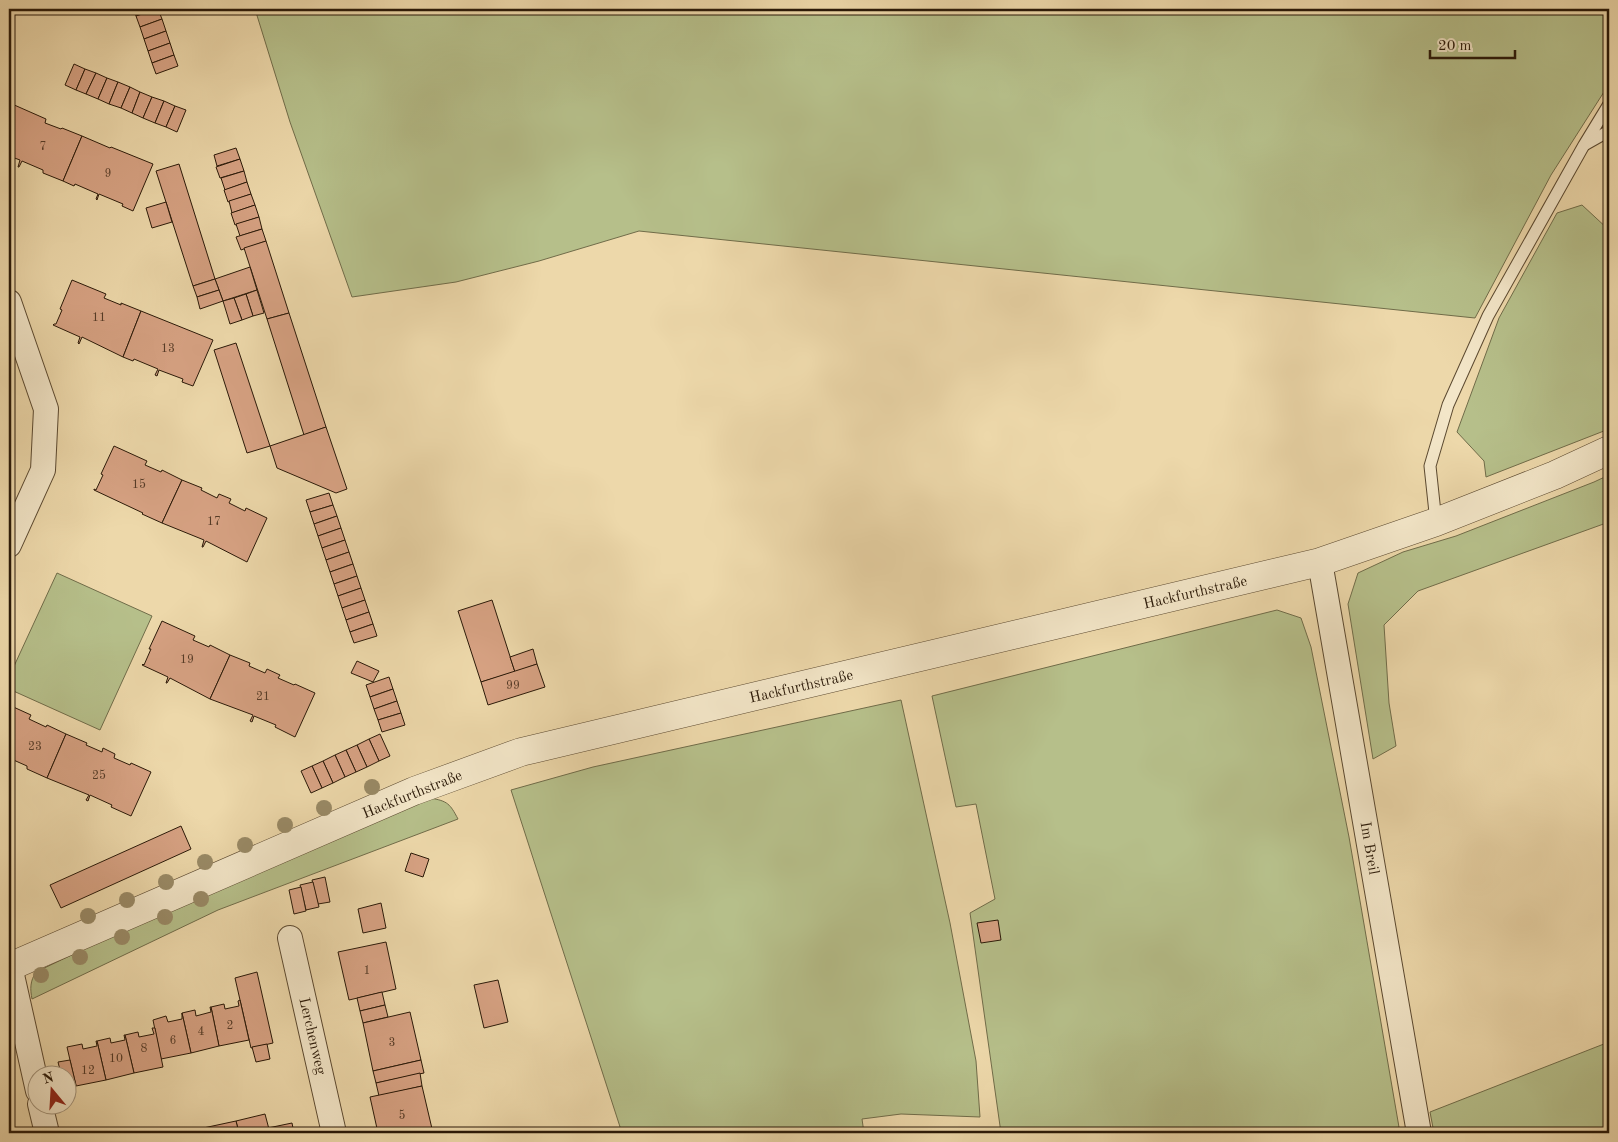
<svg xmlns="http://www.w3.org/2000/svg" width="1618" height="1142" viewBox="0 0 1618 1142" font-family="'Old Standard TT',serif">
	<rect width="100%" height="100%" fill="#edd8aa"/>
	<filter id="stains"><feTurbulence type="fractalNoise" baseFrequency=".004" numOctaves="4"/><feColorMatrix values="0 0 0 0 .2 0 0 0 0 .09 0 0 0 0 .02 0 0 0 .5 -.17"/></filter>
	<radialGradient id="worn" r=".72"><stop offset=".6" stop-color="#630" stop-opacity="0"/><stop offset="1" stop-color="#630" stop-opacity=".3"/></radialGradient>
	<!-- green -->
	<g fill="#b6bf8a" stroke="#706c49">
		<path d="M255 9H1609V84L1551 175 1475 318 639 231 539 261 456 282 352 297 290 122Z"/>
		<path d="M1582 205 1609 230V429L1486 477 1484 461 1457 432 1499 318 1557 213Z"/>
		<path d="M1609 475V522L1418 591 1384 625 1389 703 1396 746 1373 759 1348 604 1358 573 1403 552 1456 536 1594 482Z"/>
		<path d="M57 573 152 616 100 730 9 689V677Z"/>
		<path d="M1277 610 1301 618 1311 647 1349 837 1400 1133H1001L970 913 995 899 976 804 956 807 932 696Z"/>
		<path d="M901 700 950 923 976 1061 980 1117 901 1114 862 1119 864 1133H622L511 790 593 767Z"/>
		<path d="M430 798C448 801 450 804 458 819L218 910 32 999C30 989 30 981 36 972L136 924Z"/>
		<path d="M1609 1042V1133H1434L1430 1112Z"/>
	</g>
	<!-- building -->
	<g fill="#d7a283" stroke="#2a1908">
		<path d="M133 9H158L136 16Z"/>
		<path d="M158 9 162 19 140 27 136 16Z"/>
		<path d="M162 19 166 31 144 39 140 27Z"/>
		<path d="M166 31 170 43 148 51 144 39Z"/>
		<path d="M170 43 174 55 152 63 148 51Z"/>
		<path d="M174 55 178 66 156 74 152 63Z"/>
		<path d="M74 64 85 69 76 90 65 85Z"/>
		<path d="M85 69 96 73 86 94 76 90Z"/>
		<path d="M96 73 107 78 98 99 86 94Z"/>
		<path d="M107 78 118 82 109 104 98 99Z"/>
		<path d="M118 82 130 87 121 108 109 104Z"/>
		<path d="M130 87 140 92 132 113 121 108Z"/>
		<path d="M140 92 152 97 143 118 132 113Z"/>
		<path d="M152 97 164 101 155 123 143 118Z"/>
		<path d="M164 101 175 106 166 127 155 123Z"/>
		<path d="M12 104 46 119 45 123 61 129 62 128 82 136 63 181 43 173V170L22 161 19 167H18L20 160 9 156V113Z"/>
		<path d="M175 106 186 110 177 132 166 127Z"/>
		<path d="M82 136 110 148 111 147 153 164 133 211 122 206 123 204 99 194 97 200 96 199 98 194 75 184 74 186 63 181Z"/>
		<path d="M236 148 240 159 217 166 214 155Z"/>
		<path d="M240 159 244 171 220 178 216 167Z"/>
		<path d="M179 164 215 279 193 286 156 171Z"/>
		<path d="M244 171 247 182 225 190 221 178Z"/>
		<path d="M247 182 251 194 228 202 224 190Z"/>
		<path d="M251 194 255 205 232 213 229 201Z"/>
		<path d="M166 202 172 222 152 228 146 208Z"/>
		<path d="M255 205 259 217 235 225 231 213Z"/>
		<path d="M259 217 262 229 240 236 236 224Z"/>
		<path d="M262 229 266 241 241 250 236 237Z"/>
		<path d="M266 241 289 313 267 319 244 248Z"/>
		<path d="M250 267 257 290 223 301 215 279Z"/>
		<path d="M215 279 219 290 197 297 193 286Z"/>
		<path d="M72 280 106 294 104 298 121 305V303L141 311 123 357 82 337 79 344 78 343 80 337 53 325 54 324H56L62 310 60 309Z"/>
		<path d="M219 290 223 301 200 309 197 297Z"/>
		<path d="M257 290 264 313 253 316 246 294Z"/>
		<path d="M246 294 253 316 242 320 234 298Z"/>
		<path d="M234 298 242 320 230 324 223 301Z"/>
		<path d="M141 311 213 340 193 386 182 382 183 379 159 370 157 376 155 375 158 369 134 359 133 361 123 357Z"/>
		<path d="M289 313 326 427 304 435 267 319Z"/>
		<path d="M236 343 270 446 247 453 214 350Z"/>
		<path d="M326 427 347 489 336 493 277 468 270 446Z"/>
		<path d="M114 446 147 461 145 465 161 472 162 470 182 480 162 523 142 514 143 513 94 490V489L96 490 103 475 101 474Z"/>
		<path d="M182 480 202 488 201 490 217 498 219 494 231 499 229 503 245 511 246 508 267 518 247 562 206 541 203 547H202L204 540 162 523Z"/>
		<path d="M329 493 333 505 310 512 306 500Z"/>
		<path d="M333 505 337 516 314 524 310 512Z"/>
		<path d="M337 516 341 528 318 536 314 524Z"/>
		<path d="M341 528 345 540 322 548 318 536Z"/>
		<path d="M345 540 349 552 326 560 322 548Z"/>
		<path d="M349 552 353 564 330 572 326 560Z"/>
		<path d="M353 564 357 576 334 584 330 572Z"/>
		<path d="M357 576 361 588 338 596 334 584Z"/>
		<path d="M361 588 365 600 342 608 338 596Z"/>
		<path d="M365 600 369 612 346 620 342 608Z"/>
		<path d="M492 600 515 672 481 682 458 611Z"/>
		<path d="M369 612 373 624 350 632 346 620Z"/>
		<path d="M162 621 195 636 193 640 209 647 210 645 230 655 210 699 170 678 167 683H166L168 677 142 665 143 664 144 665 151 649H149Z"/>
		<path d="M373 624 377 636 354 643 350 632Z"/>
		<path d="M533 649 537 664 515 672 510 657Z"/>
		<path d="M230 655 250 663 249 666 265 673 267 669 280 675 278 678 294 685 295 684 315 693 295 737 275 727 276 725 254 716 252 722 250 721 253 715 210 699Z"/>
		<path d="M357 661 379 671 373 682 351 673Z"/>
		<path d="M537 664 545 687 488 705 481 682Z"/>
		<path d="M389 677 393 689 370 697 366 685Z"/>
		<path d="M393 689 397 701 374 709 370 697Z"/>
		<path d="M397 701 401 713 378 720 374 709Z"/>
		<path d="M9 705 31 715 29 719 46 727 47 725 66 734 47 778 27 769V766L9 758Z"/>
		<path d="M401 713 405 725 382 732 378 720Z"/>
		<path d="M66 734 87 743 86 745 102 752 103 748 115 754 114 758 130 765 131 763 151 772 131 816 111 807 112 805 90 795 88 801 86 800 89 795 47 778Z"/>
		<path d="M380 734 390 756 379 761 369 739Z"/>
		<path d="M369 739 379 761 367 767 357 745Z"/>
		<path d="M357 745 367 767 356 772 346 750Z"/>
		<path d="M346 750 356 772 345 777 335 755Z"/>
		<path d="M335 755 345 777 333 783 323 761Z"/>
		<path d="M323 761 333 783 322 788 312 766Z"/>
		<path d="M312 766 322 788 311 793 301 771Z"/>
		<path d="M181 826 191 849 61 908 50 885Z"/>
		<path d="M411 853 429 859 423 877 405 871Z"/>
		<path d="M325 877 330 902 318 904 312 880Z"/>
		<path d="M313 882 319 907 306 910 300 885Z"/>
		<path d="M301 887 306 911 294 914 289 890Z"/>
		<path d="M381 903 386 928 363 933 358 909Z"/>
		<path d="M998 920 1001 940 981 943 977 923Z"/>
		<path d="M386 942 396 989 349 1000 338 952Z"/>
		<path d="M257 972 273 1043 251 1048 235 978Z"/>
		<path d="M498 980 508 1022 484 1028 474 985Z"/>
		<path d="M382 992 385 1005 360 1011 357 998Z"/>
		<path d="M240 1000 249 1040 219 1046 211 1007 224 1004 225 1009 239 1006 238 1001Z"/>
		<path d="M385 1005 388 1017 363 1023 360 1011Z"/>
		<path d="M210 1007H211L219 1046 191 1053 182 1013 195 1010 196 1016 211 1012Z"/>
		<path d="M410 1012 421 1060 373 1071 363 1023Z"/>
		<path d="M182 1013 191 1053 161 1059 153 1020 166 1016 168 1022 182 1019Z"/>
		<path d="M152 1028H155L163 1067 134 1073 125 1035 138 1032 139 1037 154 1034Z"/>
		<path d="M124 1035H125L134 1073 106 1080 97 1041 110 1038 111 1043 125 1040Z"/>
		<path d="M96 1041H97L106 1080 76 1086 67 1047 82 1044 83 1049 97 1046Z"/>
		<path d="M267 1044 270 1059 256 1062 252 1047Z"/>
		<path d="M70 1060 76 1085 68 1086V1074H61L58 1062Z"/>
		<path d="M421 1060 424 1073 376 1083 373 1071Z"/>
		<path d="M420 1073 422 1086 379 1096 376 1083Z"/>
		<path d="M422 1086 433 1133H378L370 1097Z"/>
		<path d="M265 1114 270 1133H239L236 1121Z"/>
		<path d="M236 1121 239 1133H209L208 1127Z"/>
		<path d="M292 1123 294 1133H270L268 1128Z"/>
		<path d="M208 1127 209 1133H179Z"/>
	</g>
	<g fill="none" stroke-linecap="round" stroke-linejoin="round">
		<!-- service casing -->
		<g stroke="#5b4930" stroke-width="13">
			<g id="service">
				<path d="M1586 144 1609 131"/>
				<path d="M1436 522 1430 466 1448 405 1488 316 1584 145 1609 104"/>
			</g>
		</g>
		<!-- minor casing -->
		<g stroke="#5b4930" stroke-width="26">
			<g id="minor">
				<path d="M9 302 46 409 43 470 9 545"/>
				<path d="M1320 562 1419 1133"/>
				<path d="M290 938 334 1133"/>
				<path d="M10 966 38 1091"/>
				<path d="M40 1104 47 1133"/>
			</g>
		</g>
		<!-- tertiary casing -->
		<g stroke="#5b4930" stroke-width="29">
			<path id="tertiary" d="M9 967 414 791 521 752 1320 562 1436 522 1555 475 1609 450"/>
		</g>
		<!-- service -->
		<use href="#service" stroke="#f3e6c8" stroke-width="11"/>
		<!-- minor -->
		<use href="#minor" stroke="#f3e6c8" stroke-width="24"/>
		<!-- tertiary -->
		<use href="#tertiary" stroke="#f3e6c8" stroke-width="28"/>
	</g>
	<!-- trees -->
	<g fill="#998a66">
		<circle cx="372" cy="787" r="8"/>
		<circle cx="324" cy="808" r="8"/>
		<circle cx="285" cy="825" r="8"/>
		<circle cx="245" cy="845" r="8"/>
		<circle cx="205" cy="862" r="8"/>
		<circle cx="166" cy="882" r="8"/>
		<circle cx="201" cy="899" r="8"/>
		<circle cx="127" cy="900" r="8"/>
		<circle cx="88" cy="916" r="8"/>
		<circle cx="165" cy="917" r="8"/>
		<circle cx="122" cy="937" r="8"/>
		<circle cx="80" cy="957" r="8"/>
		<circle cx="41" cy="975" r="8"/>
	</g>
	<g text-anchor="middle" stroke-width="4" stroke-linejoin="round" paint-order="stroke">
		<!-- number labels -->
		<g font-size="12" fill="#553b27">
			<text x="43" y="150">7</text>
			<text x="108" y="177">9</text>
			<text x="99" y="321">11</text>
			<text x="168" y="352">13</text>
			<text x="139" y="488">15</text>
			<text x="214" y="525">17</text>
			<text x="187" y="663">19</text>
			<text x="513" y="689">99</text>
			<text x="263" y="700">21</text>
			<text x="35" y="750">23</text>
			<text x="99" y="779">25</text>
			<text x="367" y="974">1</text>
			<text x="230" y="1029">2</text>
			<text x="201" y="1035">4</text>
			<text x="173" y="1044">6</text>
			<text x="392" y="1046">3</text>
			<text x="144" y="1052">8</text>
			<text x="116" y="1062">10</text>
			<text x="88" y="1074">12</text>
			<text x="402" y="1119">5</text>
		</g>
		<!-- street labels -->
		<g font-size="15" fill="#2a1908" stroke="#f3e6c8">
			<text transform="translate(1195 592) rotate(-13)" y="5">Hackfurthstraße</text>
			<text transform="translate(801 686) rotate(-13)" y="5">Hackfurthstraße</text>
			<text transform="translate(412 794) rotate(-22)" y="5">Hackfurthstraße</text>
			<text transform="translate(1370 848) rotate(80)" y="5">Im Breil</text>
			<text transform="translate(313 1036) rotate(77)" y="5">Lerchenweg</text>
		</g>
	</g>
	<!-- margin -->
	<rect width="1618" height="1142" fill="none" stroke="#edd8aa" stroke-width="30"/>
	<rect x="10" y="10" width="1598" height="1122" fill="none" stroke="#2a1908" stroke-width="2.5"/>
	<rect x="15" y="15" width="1588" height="1112" fill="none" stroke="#2a1908"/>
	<!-- north arrow -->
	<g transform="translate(52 1090) rotate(342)"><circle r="24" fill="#f3e6c8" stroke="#a3947b"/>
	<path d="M0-4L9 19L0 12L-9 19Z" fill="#8f2418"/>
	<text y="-8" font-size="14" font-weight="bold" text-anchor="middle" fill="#2a1908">N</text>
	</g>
	<!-- scale -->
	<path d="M1430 50v8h85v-8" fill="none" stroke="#2a1908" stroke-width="2.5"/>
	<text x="1438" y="50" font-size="15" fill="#2a1908" stroke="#f3e6c8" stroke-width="4" paint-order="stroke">20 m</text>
	<rect width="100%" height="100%" filter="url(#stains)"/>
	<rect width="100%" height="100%" fill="url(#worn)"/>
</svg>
